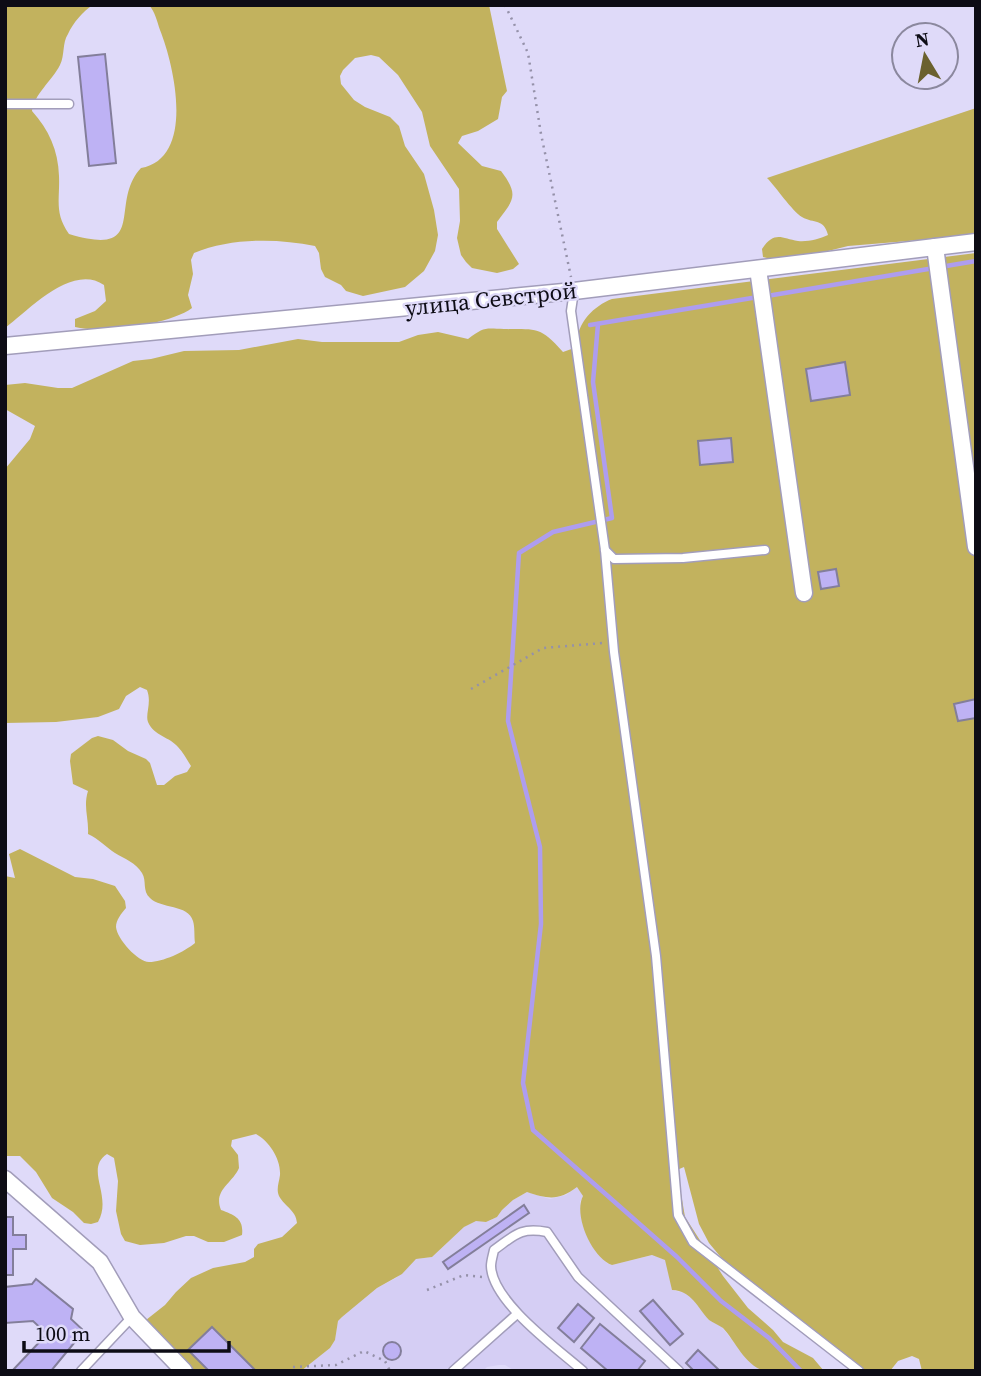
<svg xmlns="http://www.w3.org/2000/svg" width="981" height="1376" viewBox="0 0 981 1376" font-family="'Source Serif 4',serif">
	<rect width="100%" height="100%" fill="#dfdaf9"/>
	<!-- built -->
	<path fill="#d5cef4" d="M578 1186 583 1196 580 1202 584 1228 592 1245 607 1263 612 1265 653 1255 666 1260 672 1290 685 1293 691 1297 709 1320 721 1326 748 1360 764 1371H515L505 1365H499L487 1367 483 1371H301L330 1348 335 1340 338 1321 342 1317 377 1288 396 1278 416 1259 432 1257 464 1227 476 1220 486 1222 497 1217 502 1210 513 1200 527 1192 550 1199 566 1195Z"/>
	<!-- green -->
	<g fill="#c2b25e">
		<path d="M5 5H93C83 11 73 23 68 34 62 43 65 55 60 65 52 81 34 94 32 111 49 130 58 150 59 176 60 199 54 213 69 234 150 258 108 203 141 168 196 158 174 65 160 30 157 21 155 12 149 5H489L507 91 502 97 498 119 478 131 462 136 458 143 482 166 501 171C520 196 513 200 497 222V229L519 264 513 269 497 273 472 268 466 262 461 255 457 238 460 221 459 189 430 146 422 112 398 75 379 57 371 55 355 58 343 70 340 76 341 84 354 100 365 107 390 117 399 126 405 146 424 174 434 210 438 235 435 251 424 271 405 287 363 296 346 291 341 285 325 277 321 269 319 253 315 246C276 238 231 238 194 253L191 260 193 274 188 295 192 308C169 325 102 334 75 327V319L95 311 106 301 104 285C72 263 29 310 5 328Z"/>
		<path d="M976 108V233L968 236 848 246 824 252 771 259 763 257 762 249C775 230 782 239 798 241 808 242 819 239 828 235 824 218 814 224 802 217 792 211 776 187 767 178Z"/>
		<path d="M976 253V1371H922L919 1359 912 1356 898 1361 890 1371H858L724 1261 709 1243 699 1224 684 1167 677 1170 685 1217 723 1276 748 1308 773 1330 783 1342 813 1358 824 1371C811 1371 774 1374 764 1371 744 1364 736 1342 723 1328 719 1325 713 1323 709 1320 697 1307 692 1291 672 1290L665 1260 652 1255 612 1265C592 1258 573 1215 583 1196L577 1187C559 1201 548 1199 527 1192L513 1200 502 1210 497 1217 486 1222 476 1221 464 1227 432 1257 416 1259 402 1274 377 1288 342 1317 338 1321 335 1340 330 1348 301 1371H187L145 1324 146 1320 165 1305 176 1292 191 1278 213 1268 245 1262 254 1257V1249L258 1244 282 1237 297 1223C296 1210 285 1207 279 1196 276 1189 279 1183 280 1175 281 1159 269 1141 256 1134L232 1140 231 1146 238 1155 239 1168C232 1184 213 1190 221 1210 235 1215 244 1219 242 1235L224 1242H208L194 1236H186L164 1243 140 1245 125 1241 121 1234 116 1211 118 1181 114 1158 107 1154C84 1169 113 1196 98 1222L91 1224 84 1223 73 1212 52 1198 36 1172 20 1156H5V876L15 878 9 854 20 849 75 877 93 879 115 886 125 901 126 908C121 914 116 920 116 927 117 939 138 962 149 962 163 962 184 952 195 943 194 936 195 927 193 921 188 904 161 909 150 898 142 891 147 881 142 873 136 863 125 859 115 853 106 847 99 839 88 834 89 818 83 807 88 791L73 784 70 761 71 754 92 738 98 736 113 740 128 751 146 759 150 763 157 785H164L175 776 187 772 191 766C187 760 183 752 178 747 170 737 154 736 148 722 145 714 152 703 147 690L140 687 126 696 119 709 98 717 56 722 5 723V469L30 439 35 426 5 409V385L25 383 58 388H72L133 361 151 359 184 351 239 350 298 339 322 342H399L418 335 438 332 468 339C484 327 484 328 504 329 536 330 539 325 563 352L577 347C575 325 593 306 612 299Z"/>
	</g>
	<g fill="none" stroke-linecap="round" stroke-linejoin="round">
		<!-- stream -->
		<g stroke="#ae9def" stroke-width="4.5">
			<path d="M767 296 976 261"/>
			<path d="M598 324 593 382 612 518 553 532 519 553 508 721 540 847 541 924 523 1083 533 1130 677 1257 721 1301 769 1338 801 1371"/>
			<path d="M590 325 758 297"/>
		</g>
	</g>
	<!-- building -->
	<g fill="#beb2f4" stroke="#837e9a" stroke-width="2">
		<path d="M105 54 116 163 89 166 78 57Z"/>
		<path d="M845 362 850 395 811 401 806 369Z"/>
		<path d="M731 438 733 462 700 465 698 441Z"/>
		<path d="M836 569 839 586 821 589 818 572Z"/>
		<path d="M976 699V718L958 721 954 704Z"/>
		<path d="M524 1205 529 1213 448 1269 443 1262Z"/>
		<path d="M5 1217H13V1235H26V1249H13V1275H5Z"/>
		<path d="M36 1279 73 1309 71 1319 84 1331 51 1371H12L47 1334 33 1321 5 1323V1287L32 1284Z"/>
		<path d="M653 1300 683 1334 670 1345 640 1311Z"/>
		<path d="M578 1304 594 1318 574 1342 558 1328Z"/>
		<path d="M600 1324 645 1361 637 1371H608L581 1348Z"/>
		<path d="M212 1327 256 1371H209L188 1350Z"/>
		<circle cx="392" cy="1351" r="9"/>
		<path d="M698 1350 720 1371H694L686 1363Z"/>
	</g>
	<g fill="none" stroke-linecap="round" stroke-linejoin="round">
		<!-- lane casing -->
		<g stroke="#a29dba" stroke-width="11">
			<g id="lane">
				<path d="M5 104H69"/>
				<path d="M574 291 571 311 605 550 614 652 656 956 678 1215 693 1242 859 1371"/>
				<path d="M605 550 614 559 683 558 765 550"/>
				<path d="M81 1371 132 1317"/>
				<path d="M453 1371 517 1314"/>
				<path d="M583 1371C558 1349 492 1302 491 1266 491 1261 493 1255 494 1250 515 1235 520 1227 547 1232L578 1277 679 1371"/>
			</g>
		</g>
		<!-- street casing -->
		<g stroke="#a29dba" stroke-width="19">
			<g id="street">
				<path d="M935 247 976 547"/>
				<path d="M758 269 804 593"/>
				<path d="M5 346 574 291 976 242"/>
				<path d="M5 1179 100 1262 132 1317 184 1371"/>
			</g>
		</g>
		<!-- path -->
		<g stroke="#9591a9" stroke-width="2.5" stroke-dasharray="2 5" stroke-linecap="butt">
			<path d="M505 5 528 53 541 134 571 277"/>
			<path d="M471 689 543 648 603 643"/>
			<path d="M427 1290 464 1275 483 1277"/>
			<path d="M293 1367 336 1365 364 1351 385 1361 390 1371"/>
		</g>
		<!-- lane -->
		<use href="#lane" stroke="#fff" stroke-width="8"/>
		<!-- street -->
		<use href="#street" stroke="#fff" stroke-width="16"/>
	</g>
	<g text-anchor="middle" stroke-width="5" stroke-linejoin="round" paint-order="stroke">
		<!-- street labels -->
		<g font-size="23" fill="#0d0c15" stroke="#dfdaf9">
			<text transform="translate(491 299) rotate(-6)" y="8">улица Севстрой</text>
		</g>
	</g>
	<!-- border -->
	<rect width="981" height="1376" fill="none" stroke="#0d0c15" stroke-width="14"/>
	<!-- north arrow -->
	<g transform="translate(925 56) rotate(350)"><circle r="33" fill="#dfdaf9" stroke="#8b889e" stroke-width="2"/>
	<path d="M0-5L12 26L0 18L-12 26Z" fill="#6b612e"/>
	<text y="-10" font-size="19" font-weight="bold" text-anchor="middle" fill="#0d0c15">N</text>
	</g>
	<!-- scale -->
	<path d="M24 1341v10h205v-10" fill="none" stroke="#0d0c15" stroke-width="3.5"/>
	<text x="35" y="1341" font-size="21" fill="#0d0c15" stroke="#dfdaf9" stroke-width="5" paint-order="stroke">100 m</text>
</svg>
